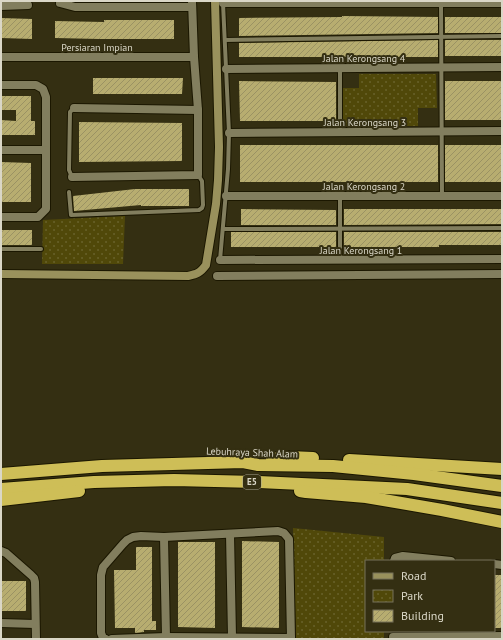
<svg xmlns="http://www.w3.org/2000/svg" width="503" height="640" viewBox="0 0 503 640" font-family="'PT Sans',sans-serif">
	<defs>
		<pattern id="park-dots" width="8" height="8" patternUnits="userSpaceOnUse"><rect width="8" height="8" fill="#504809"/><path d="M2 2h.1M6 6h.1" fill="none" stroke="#69622b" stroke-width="1.8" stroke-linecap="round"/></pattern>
		<pattern id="building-hatch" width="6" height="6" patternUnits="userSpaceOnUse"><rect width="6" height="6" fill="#b7ad70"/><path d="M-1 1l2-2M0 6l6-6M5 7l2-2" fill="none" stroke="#9a9263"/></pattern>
	</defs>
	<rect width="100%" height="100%" fill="#342f12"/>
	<!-- park -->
	<g fill="url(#park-dots)">
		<path d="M359 74H436L437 108H418V126H342V88H359Z"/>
		<path d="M125 216 123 264H42L43 220Z"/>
		<path d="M293 528 384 537V561H366V631H384V639H296Z"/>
	</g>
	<!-- building -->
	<g fill="url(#building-hatch)">
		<path d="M342 16 438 17V33L239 36V18L342 17Z"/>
		<rect x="445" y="17" width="57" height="16"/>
		<path d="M1 18 32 19V39L1 38Z"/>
		<path d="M104 20H174V39H99L55 38V21L104 22Z"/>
		<path d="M438 40V57H239V43Z"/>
		<rect x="445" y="40" width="57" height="16"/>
		<path d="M93 78H183L182 94H93Z"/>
		<path d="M239 81 336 82V121H240Z"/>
		<rect x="445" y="81" width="57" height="39"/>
		<path d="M1 96H31V121H35V135H1V120L16 121V110H1Z"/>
		<path d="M79 122 182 123V161L79 162Z"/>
		<rect x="240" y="145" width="198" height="37"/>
		<rect x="445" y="145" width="57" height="37"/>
		<path d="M1 162 31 163V202H1Z"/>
		<path d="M135 189H189V206H141V205L74 211 73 196Z"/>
		<path d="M241 209 336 210V225H241Z"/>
		<path d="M344 209H502V224L344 225Z"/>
		<rect x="1" y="230" width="31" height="15"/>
		<rect x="231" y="232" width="105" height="15"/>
		<path d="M344 232H502V245H439V247H344Z"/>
		<path d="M242 541 279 542V628L242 627Z"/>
		<path d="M178 542H215V628L178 627Z"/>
		<path d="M136 547H152V621H156V630H144V632L135 633V628H115L114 570H136Z"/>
		<rect x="494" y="575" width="8" height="53"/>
		<rect x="1" y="581" width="25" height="30"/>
	</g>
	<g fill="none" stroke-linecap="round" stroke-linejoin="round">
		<!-- lane casing -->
		<g stroke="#1b1700" stroke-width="6">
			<g id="lane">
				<path d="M441 3 442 196"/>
				<path d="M225 40 502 36"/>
				<path d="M340 68V132"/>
				<path d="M72 177 69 170 70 112 74 108"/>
				<path d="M69 192 71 215 199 210 202 208 203 205 202 181 198 175"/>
				<path d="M340 196V259"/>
				<path d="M223 229 502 228"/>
				<path d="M1 249H41"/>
				<path d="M220 260 228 169 229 133 223 3"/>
			</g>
		</g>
		<!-- street casing -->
		<g stroke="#1b1700" stroke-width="10">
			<g id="street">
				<path d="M60 3 75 7H192"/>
				<path d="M223 3H502"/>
				<path d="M1 6 28 5"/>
				<path d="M1 57H194"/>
				<path d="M226 69 502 67"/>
				<path d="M1 85H36L43 89 46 97V150H1"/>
				<path d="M74 108 198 110"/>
				<path d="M229 133 502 131"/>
				<path d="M72 177 198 175V110L194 57 192 1"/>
				<path d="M226 196H502"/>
				<path d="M1 217H38L46 209V150"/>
				<path d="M220 260 502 259"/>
				<path d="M217 276 502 274"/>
				<path d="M230 534 232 637"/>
				<path d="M164 537 166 637"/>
				<path d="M1 551 6 553 31 575 34 578 35 582 36 639"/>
				<path d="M394 561 395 558 403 556 451 561"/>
				<path d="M494 564 502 565"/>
				<path d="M1 623 35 624"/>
				<path d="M393 637 502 636"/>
				<path d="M106 639 103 638 101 633V575L103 567 123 544 127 540 133 537 141 536 164 537 278 531 284 533 289 539 291 639"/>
				<path d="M112 639 166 637 291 638"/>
			</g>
		</g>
		<!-- secondary casing -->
		<g stroke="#1b1700" stroke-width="10">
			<path id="secondary" d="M1 274 188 276C197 274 200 273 206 265L216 204 218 180 219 147 215 1"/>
		</g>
		<!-- highway casing -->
		<g stroke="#1b1700" stroke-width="14">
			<g id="highway">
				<path d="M272 459 289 457 313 458"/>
				<path d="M349 460 502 469"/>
				<path d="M1 474 102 466 243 462 258 465 333 466 414 474 502 486"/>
				<path d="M1 489 94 482 174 480 259 482 407 489 502 503"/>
				<path d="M300 491 306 492 366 497 442 510 502 522"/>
				<path d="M1 500 79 491"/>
			</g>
		</g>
		<!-- lane -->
		<use href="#lane" stroke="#827e5e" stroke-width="4"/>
		<!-- street -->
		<use href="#street" stroke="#827e5e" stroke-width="8"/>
		<!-- secondary -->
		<use href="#secondary" stroke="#99915c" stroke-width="8"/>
		<!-- highway -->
		<use href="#highway" stroke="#cebe57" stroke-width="12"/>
	</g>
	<g text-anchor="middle" stroke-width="4" stroke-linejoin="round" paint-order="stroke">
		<!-- shield labels -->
		<rect fill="#342f12" stroke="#a8a591" stroke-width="1" x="243" y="475" width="18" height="14" rx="3"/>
		<g font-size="9" font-weight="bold" fill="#dad7c7">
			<text x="252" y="485">E5</text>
		</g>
		<!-- street labels -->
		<g font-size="10" fill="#dad7c7" stroke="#342f12">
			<text x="97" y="51">Persiaran Impian</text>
			<text x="364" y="62">Jalan Kerongsang 4</text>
			<text x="365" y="126">Jalan Kerongsang 3</text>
			<text x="364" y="190">Jalan Kerongsang 2</text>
			<text x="361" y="254">Jalan Kerongsang 1</text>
			<text transform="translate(252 452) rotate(2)" y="4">Lebuhraya Shah Alam</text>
		</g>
	</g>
	<!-- border -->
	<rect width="503" height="640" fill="none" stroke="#dad7c7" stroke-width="4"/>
	<!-- legend -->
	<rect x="365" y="560" width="130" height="72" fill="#342f12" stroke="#76725a"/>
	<rect x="373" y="573" width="20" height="6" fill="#99915c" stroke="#76725a"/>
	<text x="401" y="580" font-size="12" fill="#dad7c7">Road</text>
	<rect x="373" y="590" width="20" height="12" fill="url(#park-dots)" stroke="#76725a"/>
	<text x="401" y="600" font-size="12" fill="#dad7c7">Park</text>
	<rect x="373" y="610" width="20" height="12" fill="url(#building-hatch)" stroke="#76725a"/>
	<text x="401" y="620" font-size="12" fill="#dad7c7">Building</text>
</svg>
